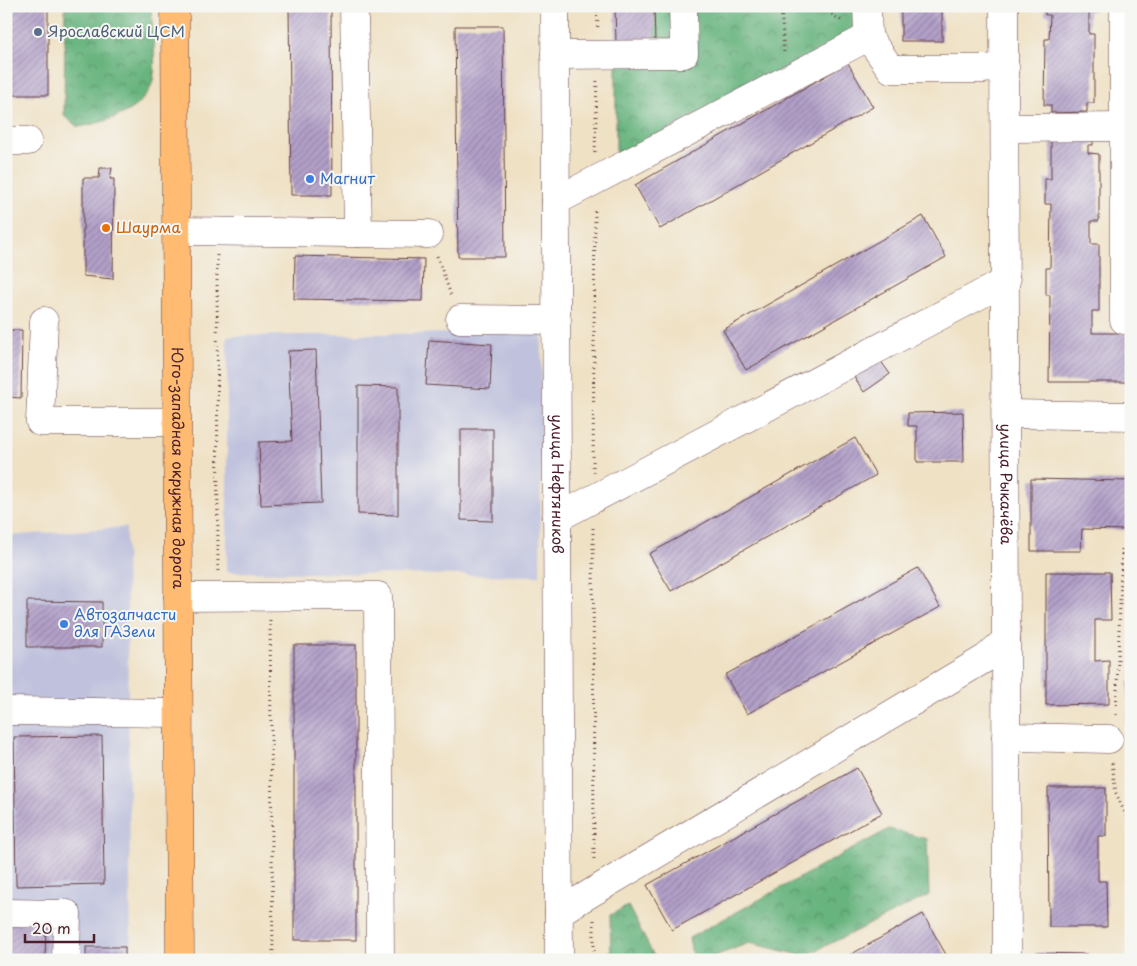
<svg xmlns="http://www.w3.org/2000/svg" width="1137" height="966" viewBox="0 0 1137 966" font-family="'Playpen Sans',sans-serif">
	<defs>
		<pattern id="forest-crowns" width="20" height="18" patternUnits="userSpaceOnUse" patternTransform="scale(1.25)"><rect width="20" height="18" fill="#67b47e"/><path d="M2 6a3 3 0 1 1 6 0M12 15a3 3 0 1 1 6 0" fill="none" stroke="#579267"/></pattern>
		<pattern id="building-hatch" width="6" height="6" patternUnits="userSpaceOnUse" patternTransform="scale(1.25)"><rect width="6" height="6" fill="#b2a0c9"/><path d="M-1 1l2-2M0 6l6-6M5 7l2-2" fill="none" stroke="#9382a3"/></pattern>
	</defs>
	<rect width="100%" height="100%" fill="#f6f6f2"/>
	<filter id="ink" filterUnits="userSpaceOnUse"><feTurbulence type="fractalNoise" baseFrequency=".02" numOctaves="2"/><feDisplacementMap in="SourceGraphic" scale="10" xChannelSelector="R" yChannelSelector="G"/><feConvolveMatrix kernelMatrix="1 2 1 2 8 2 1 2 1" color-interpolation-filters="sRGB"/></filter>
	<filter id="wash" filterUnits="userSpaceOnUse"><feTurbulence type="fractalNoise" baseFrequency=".0096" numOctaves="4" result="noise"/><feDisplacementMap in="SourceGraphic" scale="20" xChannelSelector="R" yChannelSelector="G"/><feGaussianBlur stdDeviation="1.12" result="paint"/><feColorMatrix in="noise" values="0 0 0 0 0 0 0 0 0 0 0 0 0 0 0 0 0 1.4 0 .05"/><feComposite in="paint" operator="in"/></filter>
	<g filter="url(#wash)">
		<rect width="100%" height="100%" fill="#efe1c4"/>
		<!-- industrial -->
		<g fill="#c0c2dd">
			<path d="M542 332 540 576 227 572V336Z"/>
			<path d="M126 527 131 960H6V536Z"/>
		</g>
		<!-- forest -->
		<g fill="url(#forest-crowns)" stroke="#586a54">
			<path d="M65 6H151C152 25 157 63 153 80 146 111 105 123 78 127L64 116Z"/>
			<path d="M655 6H859V29L616 158V43H655Z"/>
			<path d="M889 829 927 839 929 895 805 956 749 943 704 960H693L689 938Z"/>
			<path d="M628 906 656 960H611L610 915Z"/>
		</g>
		<g id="blocks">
			<!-- building -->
			<g fill="url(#building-hatch)">
				<rect x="6" y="6" width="42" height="89"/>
				<path d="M289 6H331L332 195H291Z"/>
				<path d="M615 6H654L655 43H616Z"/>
				<rect x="901" y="6" width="41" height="35"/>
				<path d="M1045 6H1095V11H1089V34H1094V103H1087V112L1051 113V105H1044L1045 39H1049L1050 15H1045Z"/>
				<path d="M455 26H503L505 257H458Z"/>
				<path d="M848 63 873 107 660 229 635 185Z"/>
				<path d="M1051 140 1093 141V145H1088V153L1099 154V221H1091V244H1099V311H1092V333H1126L1127 337H1131V382H1049L1050 295H1046V268H1050L1051 204H1045V179H1051Z"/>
				<path d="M100 168H112L110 179H114L113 279 83 276V178H99Z"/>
				<path d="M923 216 946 257 746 370 723 330Z"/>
				<path d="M295 256 424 259 423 301 294 299Z"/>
				<path d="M6 330H22L21 398 6 397Z"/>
				<path d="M429 340 492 344 490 389 426 385Z"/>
				<path d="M316 350 321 503 261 505 259 442 292 441 288 351Z"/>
				<path d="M880 360 890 374 864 392 854 377Z"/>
				<path d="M358 386 398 387V515L358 514Z"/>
				<path d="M963 412 964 462H917V426H908V413Z"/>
				<path d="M461 429H493V521L461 520Z"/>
				<path d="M855 438 876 475 671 591 649 554Z"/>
				<path d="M1031 479 1131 481V530L1082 529 1081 551H1031Z"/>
				<path d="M918 568 940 607 747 714 725 675Z"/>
				<path d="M1046 572H1110L1111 620H1095V661L1109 660V704L1046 705Z"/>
				<path d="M27 601 102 602V647H27Z"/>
				<rect x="294" y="645" width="62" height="295"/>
				<rect x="1128" y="682" width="3" height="44"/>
				<path d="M102 736 104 884 16 886 14 737Z"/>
				<path d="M857 768 882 813 672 930 647 885Z"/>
				<rect x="1129" y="769" width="2" height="48"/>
				<path d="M1048 788H1106V836H1098V881H1106L1107 927H1049Z"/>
				<path d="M923 914 949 960H841Z"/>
				<path d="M6 923 46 924 45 960H6Z"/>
				<rect x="86" y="947" width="39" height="13"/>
				<path d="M1035 953 1087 954V960H1035Z"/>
			</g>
		</g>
	</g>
	<g filter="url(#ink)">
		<use href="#blocks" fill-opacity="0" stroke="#633c42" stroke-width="1"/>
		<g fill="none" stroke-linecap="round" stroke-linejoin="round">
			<!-- minor casing -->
			<g stroke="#633c42" stroke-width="29">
				<g id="minor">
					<path d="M354 6 358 233"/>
					<path id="s1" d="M555 6 559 960"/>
					<path d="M867 6 868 37"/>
					<path id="s2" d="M1004 6 1007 960"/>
					<path d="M1124 6V127"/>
					<path d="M555 55 684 54 683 6"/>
					<path d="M1006 128 1124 127V320H1131"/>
					<path d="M6 141H28"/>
					<path d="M556 201 868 37 891 69H983L1005 67"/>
					<path d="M176 231 429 234"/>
					<path d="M460 319 557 320"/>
					<path d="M44 321 40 422H177"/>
					<path d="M1006 414 1131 416"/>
					<path d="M557 518 1006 281"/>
					<path d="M178 597 378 596 380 960"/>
					<path d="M6 711 179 713"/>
					<path d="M1006 737 1109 739"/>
					<path d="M559 912 986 658 1006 640"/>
					<path d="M6 913 67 914 66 960"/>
				</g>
			</g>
			<!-- highway casing -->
			<g stroke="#633c42" stroke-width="29">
				<g id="highway">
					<path id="s3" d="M175 6 180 960"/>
				</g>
			</g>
			<!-- path -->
			<g stroke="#633c42" stroke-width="3" stroke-dasharray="1 4" stroke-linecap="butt">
				<path d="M597 6 598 29"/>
				<path d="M781 6 784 53"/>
				<path d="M819 6 842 21"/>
				<path d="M595 152 597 78"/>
				<path d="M217 255 218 574"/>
				<path d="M437 256 451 295"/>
				<path d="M593 472 595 208"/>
				<path d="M593 528 594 862"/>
				<path d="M270 620 273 960"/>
				<path d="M1116 715 1122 547H1131"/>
				<path d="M1112 763 1116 793 1131 827"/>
				<path d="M594 920V960"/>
			</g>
			<!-- minor -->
			<use href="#minor" stroke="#fff" stroke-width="28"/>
			<!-- highway -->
			<use href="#highway" stroke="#ffbb71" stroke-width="28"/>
		</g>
	</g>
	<!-- markers -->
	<circle fill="#5c6f8a" stroke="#f6f6f2" stroke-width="2" cx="38" cy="32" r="5"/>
	<g fill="#3f7fe0" stroke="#f6f6f2" stroke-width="2">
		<circle cx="310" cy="179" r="5"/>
		<circle cx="64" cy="624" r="5"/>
	</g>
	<circle fill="#e8710a" stroke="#f6f6f2" stroke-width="2" cx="106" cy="228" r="5"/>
	<g text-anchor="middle" stroke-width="4" stroke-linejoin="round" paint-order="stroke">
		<!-- service labels -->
		<g font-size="15" fill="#4e5e75" stroke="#f6f6f2" text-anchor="start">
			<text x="48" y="37">Ярославский ЦСМ</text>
		</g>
		<!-- shop labels -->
		<g font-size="15" fill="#366cbe" stroke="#f6f6f2" text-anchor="start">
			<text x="320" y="184">Магнит</text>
			<text x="74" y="620">Автозапчасти<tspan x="74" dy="17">для ГАЗели</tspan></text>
		</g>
		<!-- food labels -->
		<g font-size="15" fill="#c56008" stroke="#f6f6f2" text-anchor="start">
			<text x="116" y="233">Шаурма</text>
		</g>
		<!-- street labels -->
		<g font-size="15" fill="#4a1f2b" stroke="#f6f6f2">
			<text dy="5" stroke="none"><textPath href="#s3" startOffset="462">Юго-западная окружная дорога</textPath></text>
			<text dy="5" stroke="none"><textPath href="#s1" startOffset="478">улица Нефтяников</textPath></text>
			<text dy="5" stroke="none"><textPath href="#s2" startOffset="478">улица Рыкачёва</textPath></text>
		</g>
	</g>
	<!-- margin -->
	<rect width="1137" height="966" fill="none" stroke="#f6f6f2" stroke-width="25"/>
	<!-- scale -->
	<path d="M25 934v8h69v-8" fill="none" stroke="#4a1f2b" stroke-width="2.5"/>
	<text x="32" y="934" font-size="15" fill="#4a1f2b" stroke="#f6f6f2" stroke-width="4" paint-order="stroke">20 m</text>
</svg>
